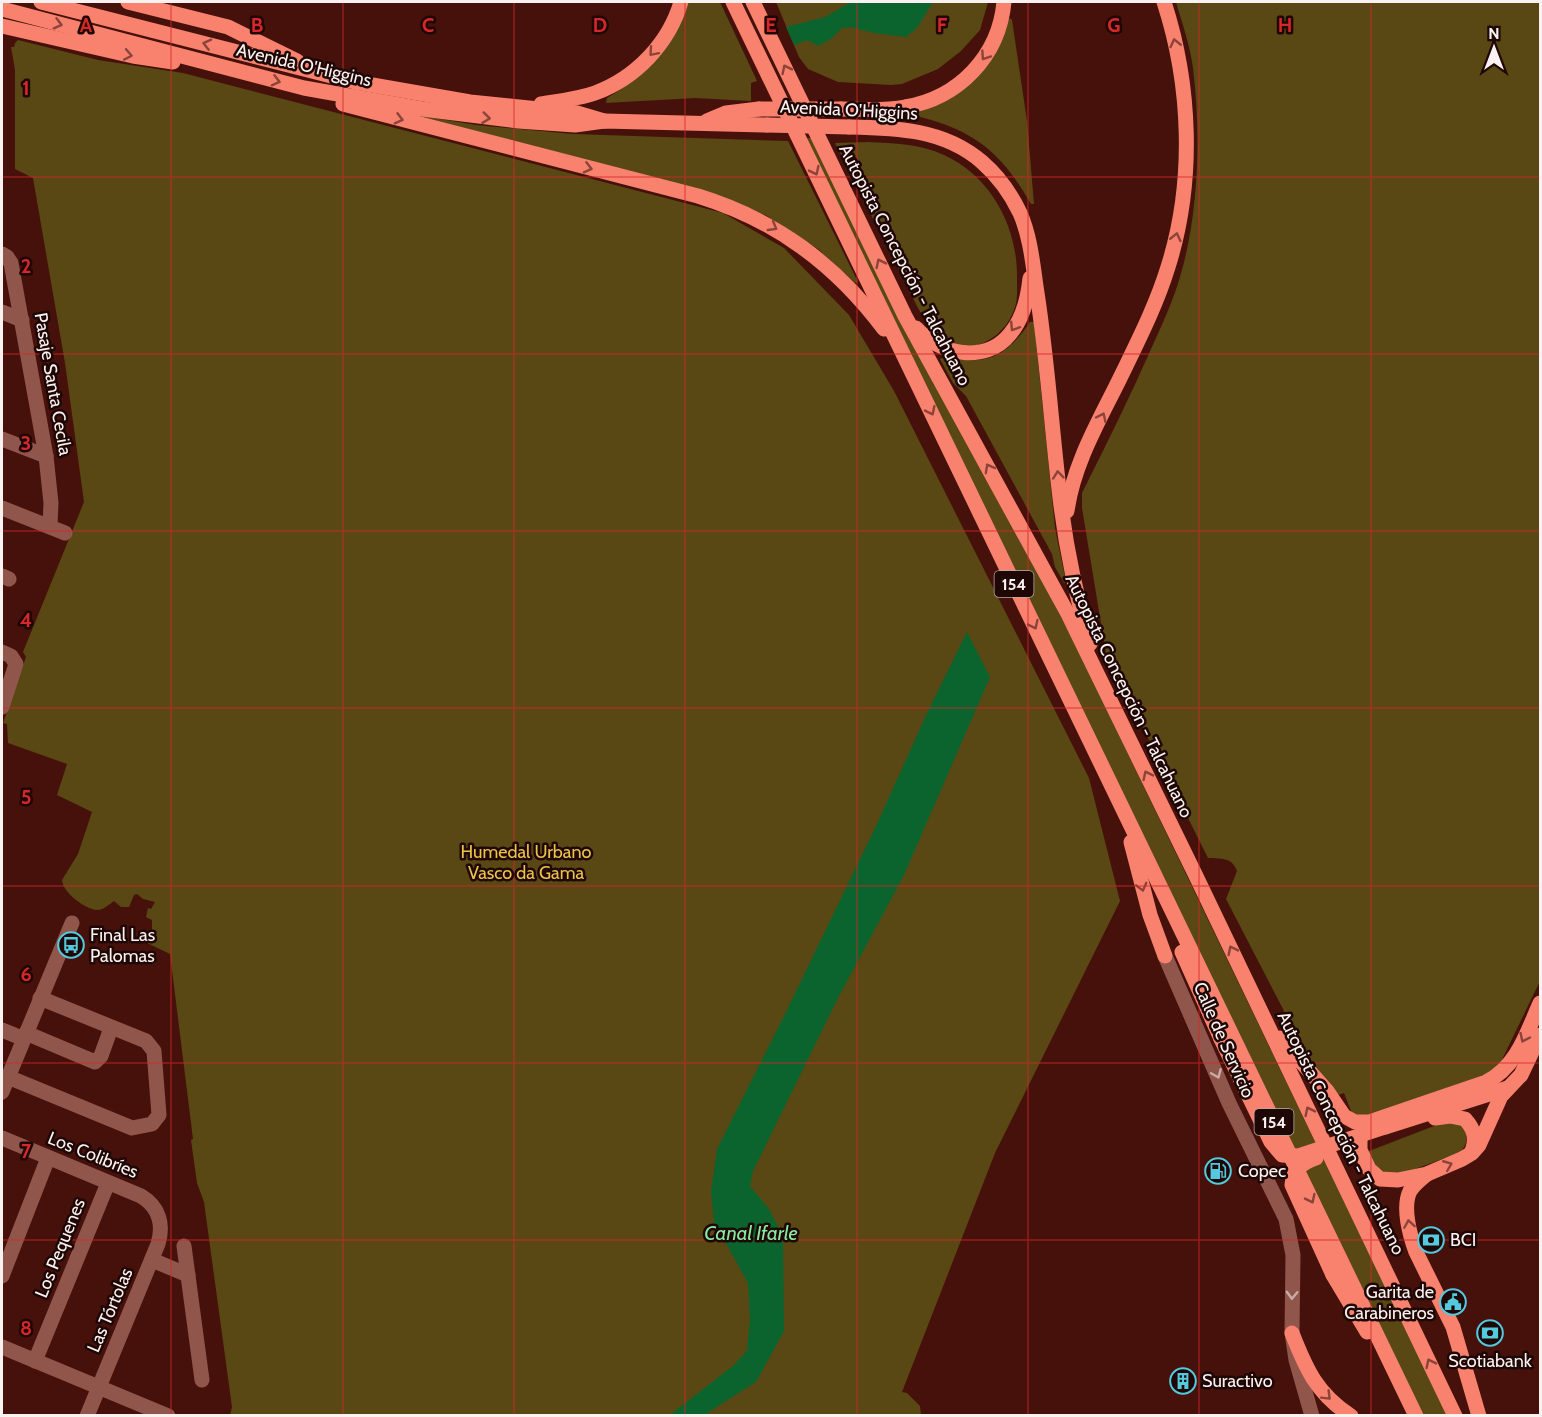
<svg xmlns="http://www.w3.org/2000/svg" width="1542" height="1417" viewBox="0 0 1542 1417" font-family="Cabin,sans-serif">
	<rect width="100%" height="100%" fill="#46110b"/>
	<!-- green -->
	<g fill="#594814">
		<path d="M689 2H720L757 81 751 83V101L695 98 606 103 607 98C637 81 652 64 671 35 678 24 685 14 689 2Z"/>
		<path d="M776 2H988L980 30 961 51 938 69 902 84 891 85 838 82 808 69 799 57Z"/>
		<path d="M1176 2H1540V981L1497 1070 1355 1121 1344 1093 1335 1096 1304 1057 1283 1009 1226 899 1237 871C1232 857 1222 859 1208 858L1106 654 1082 508V493C1106 445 1130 397 1151 349 1162 325 1173 301 1180 277 1199 213 1201 133 1193 68 1190 45 1182 23 1176 2Z"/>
		<path d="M1010 18 1012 20 1027 121 1034 204H1031C998 146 967 126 902 113L944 101Z"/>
		<path d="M18 40 98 60 183 73 723 213 784 248 849 315 894 391 1089 778 1120 901 995 1153 902 1392 907 1393 920 1406 921 1415H230L232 1407 204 1202 197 1183 191 1140 193 1139 170 954 147 943 152 929V920L146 917 148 908 151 909 155 902 143 899 137 894 134 895 129 907H121L114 901C109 905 103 910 97 910 85 909 63 893 62 880L78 854 92 812 57 795 67 764 8 743 7 724 3 723 26 657 23 652 84 502 65 363 33 178 15 169V70L11 47H14L15 43Z"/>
		<path d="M416 115 476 125 573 134 788 141 858 282 855 283 818 249 767 216 718 195Z"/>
		<path d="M807 138H812L1074 642 1447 1415H1423L828 186Z"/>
		<path d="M868 142C894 143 920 144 944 155 992 177 1018 228 1017 279 1017 289 1018 301 1014 310 1004 338 971 357 944 340 932 332 925 319 918 308L835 143Z"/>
		<path d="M1030 322H1034L1055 528 1066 582 1064 583 1055 567 1052 554 966 396 953 383 940 359 944 357C987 366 1006 357 1030 322Z"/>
		<path d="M1447 1121 1464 1125C1467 1137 1469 1144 1459 1153L1393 1177H1386L1364 1153Z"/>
	</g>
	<!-- water -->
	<g fill="#0b642e">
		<path d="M851 2 882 3 891 2H933L917 28 906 37 874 33 850 27 842 28 831 39 818 46 808 40 794 45 786 27 825 17Z"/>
		<path d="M967 632 990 677 904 875 837 1000 753 1171 750 1186 769 1209 783 1236 784 1331 756 1382 704 1415H670L734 1365 747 1351 750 1319 748 1283 714 1222 711 1191 717 1149 785 1014 876 826 928 711Z"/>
	</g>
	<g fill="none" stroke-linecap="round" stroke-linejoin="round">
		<!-- minor -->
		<g stroke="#90564c" stroke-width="15">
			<path d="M2 254 7 257 11 263 46 456 51 503 50 526"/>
			<path d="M2 312 22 320"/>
			<path d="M2 439 46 456"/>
			<path d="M2 508 65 533"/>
			<path d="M2 576 9 579"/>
			<path d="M2 652 11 656 16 664 2 707"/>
			<path d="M1165 956 1229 1103 1286 1219 1293 1255 1292 1333 1296 1360 1312 1416"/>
			<path d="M2 1030 24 1039"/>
			<path d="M26 1033 95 1062 101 1056 111 1028"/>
			<path d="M8 1077 132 1128 152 1124 159 1115 154 1051 146 1041 40 998"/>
			<path d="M2 1092 72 923"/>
			<path d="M2 1138 141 1196C159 1207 164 1224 158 1244L87 1416"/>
			<path d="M184 1246 202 1380"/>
			<path d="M152 1260 188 1275"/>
			<path d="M2 1276 48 1158"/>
			<path d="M2 1347 168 1416"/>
			<path d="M35 1361 108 1183"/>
		</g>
		<!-- major -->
		<g stroke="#f9826f" stroke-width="15">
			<path d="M41 2 355 82 470 102 577 113 604 121"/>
			<path d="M128 2 228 27 297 61"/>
			<path d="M733 2 1416 1416"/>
			<path d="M753 2 905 316 1068 614 1195 874 1455 1416"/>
			<path d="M2 9 304 88 422 109 518 121 575 125 604 121 767 125"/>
			<path d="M2 26 133 56 173 62"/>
			<path d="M343 104 698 196C776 220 835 264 884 329"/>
			<path d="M541 104C559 101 578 99 595 93 636 78 669 43 681 2"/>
			<path d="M841 109C862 109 884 111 905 107 959 98 999 56 1004 2"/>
			<path d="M707 121 726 113 759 109"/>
			<path d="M849 127C897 128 944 129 982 162 998 176 1011 194 1020 213 1031 238 1033 267 1037 293 1048 364 1052 435 1061 506 1067 553 1077 599 1090 644"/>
			<path d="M916 328C939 354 985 365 1010 334 1023 319 1028 297 1030 278"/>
			<path d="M1067 511C1074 461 1102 416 1123 372 1140 337 1157 303 1168 267 1195 182 1191 85 1164 2"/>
			<path d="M1131 842 1150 915 1165 956"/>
			<path d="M1182 952 1221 1039"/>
			<path d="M1280 1038 1327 1091 1344 1116 1355 1122H1369L1486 1082C1517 1067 1527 1032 1540 1003"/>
			<path d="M1435 1118 1450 1116 1465 1119C1474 1129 1477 1138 1472 1151"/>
			<path d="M1365 1126 1360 1139V1150L1369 1169 1380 1179 1398 1180 1427 1174 1462 1159 1472 1153 1479 1145 1501 1096 1521 1075 1540 1035"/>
			<path d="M1385 1127 1508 1088"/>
			<path d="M1427 1174C1421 1179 1414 1184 1410 1191 1402 1207 1410 1236 1416 1252L1453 1327 1479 1416"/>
			<path d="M1333 1275 1367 1332"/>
			<path d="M1292 1333C1306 1369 1317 1394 1351 1416"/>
		</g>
		<!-- major-bridge -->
		<g stroke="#f9826f" stroke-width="15">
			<path d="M759 109H841"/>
			<path d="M767 125 849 127"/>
			<path d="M1221 1039 1271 1142 1282 1155 1298 1156 1385 1127"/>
			<path d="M1316 1158C1302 1163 1293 1169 1292 1185L1333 1275"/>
		</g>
	</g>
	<!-- one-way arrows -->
	<defs><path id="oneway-chevron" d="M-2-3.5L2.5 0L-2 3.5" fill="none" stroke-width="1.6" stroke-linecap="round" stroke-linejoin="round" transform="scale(1.5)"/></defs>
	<g stroke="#8c443a">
		<use href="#oneway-chevron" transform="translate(58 24) rotate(15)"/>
		<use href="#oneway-chevron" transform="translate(1175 43) rotate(-103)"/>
		<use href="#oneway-chevron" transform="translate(207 44) rotate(-166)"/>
		<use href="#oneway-chevron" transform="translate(653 52) rotate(131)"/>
		<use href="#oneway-chevron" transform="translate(128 55) rotate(11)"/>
		<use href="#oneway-chevron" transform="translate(985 56) rotate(124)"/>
		<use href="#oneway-chevron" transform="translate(786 69) rotate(-116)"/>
		<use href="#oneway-chevron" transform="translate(276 81) rotate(15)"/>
		<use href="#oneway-chevron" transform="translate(486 118) rotate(7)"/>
		<use href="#oneway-chevron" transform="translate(399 119) rotate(15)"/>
		<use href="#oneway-chevron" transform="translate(588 168) rotate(14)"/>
		<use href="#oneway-chevron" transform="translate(815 171) rotate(64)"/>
		<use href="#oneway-chevron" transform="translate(773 227) rotate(30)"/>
		<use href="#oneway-chevron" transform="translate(1176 237) rotate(-77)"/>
		<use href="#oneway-chevron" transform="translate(880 263) rotate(-116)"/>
		<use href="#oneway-chevron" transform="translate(1014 327) rotate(122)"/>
		<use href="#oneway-chevron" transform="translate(931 411) rotate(64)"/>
		<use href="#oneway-chevron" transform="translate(1102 417) rotate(-65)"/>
		<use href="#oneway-chevron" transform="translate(989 468) rotate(-119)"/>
		<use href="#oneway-chevron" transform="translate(1058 475) rotate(-96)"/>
		<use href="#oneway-chevron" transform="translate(1034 625) rotate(64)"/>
		<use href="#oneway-chevron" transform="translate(1147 775) rotate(-116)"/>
		<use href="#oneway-chevron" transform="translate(1142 887) rotate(76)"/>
		<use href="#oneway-chevron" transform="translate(1232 950) rotate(-116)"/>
		<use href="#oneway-chevron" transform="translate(1524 1038) rotate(115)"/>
		<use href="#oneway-chevron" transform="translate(1309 1111) rotate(-116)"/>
		<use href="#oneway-chevron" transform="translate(1448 1165) rotate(-22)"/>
		<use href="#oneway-chevron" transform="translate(1311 1199) rotate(64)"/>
		<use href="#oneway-chevron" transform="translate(1409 1224) rotate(-99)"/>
		<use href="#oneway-chevron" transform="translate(1430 1363) rotate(-116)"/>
		<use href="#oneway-chevron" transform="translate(1327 1396) rotate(45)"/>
	</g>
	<g stroke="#caaca7">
		<use href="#oneway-chevron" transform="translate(1217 1074) rotate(67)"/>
		<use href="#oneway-chevron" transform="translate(1292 1295) rotate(92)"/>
	</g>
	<!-- grid -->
	<path fill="none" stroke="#d62828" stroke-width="1.5" stroke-opacity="0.55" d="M171 2V1416M343 2V1416M514 2V1416M685 2V1416M857 2V1416M1028 2V1416M1199 2V1416M1371 2V1416M2 177H1540M2 354H1540M2 531H1540M2 708H1540M2 886H1540M2 1063H1540M2 1240H1540"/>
	<!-- icons -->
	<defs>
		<g id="bus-ring" transform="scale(1.35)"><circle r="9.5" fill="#1e0705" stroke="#54cade" stroke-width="1.5"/><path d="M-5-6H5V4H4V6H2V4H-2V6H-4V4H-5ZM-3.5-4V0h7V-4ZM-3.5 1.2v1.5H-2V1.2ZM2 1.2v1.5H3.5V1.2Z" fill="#54cade"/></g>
		<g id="fuel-ring" transform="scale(1.35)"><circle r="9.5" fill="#1e0705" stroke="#54cade" stroke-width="1.5"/><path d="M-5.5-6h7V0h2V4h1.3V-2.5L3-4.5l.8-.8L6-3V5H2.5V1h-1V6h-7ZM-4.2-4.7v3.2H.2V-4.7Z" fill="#54cade"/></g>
		<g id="bank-ring" transform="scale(1.35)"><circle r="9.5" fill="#1e0705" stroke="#54cade" stroke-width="1.5"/><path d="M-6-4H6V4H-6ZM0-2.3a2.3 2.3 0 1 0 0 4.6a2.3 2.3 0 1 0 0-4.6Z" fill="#54cade"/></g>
		<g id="civic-ring" transform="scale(1.35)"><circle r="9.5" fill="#1e0705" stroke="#54cade" stroke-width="1.5"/><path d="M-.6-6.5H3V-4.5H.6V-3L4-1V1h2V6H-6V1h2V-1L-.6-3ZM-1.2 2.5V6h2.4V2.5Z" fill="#54cade"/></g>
		<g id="building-ring" transform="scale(1.35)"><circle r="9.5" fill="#1e0705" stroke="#54cade" stroke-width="1.5"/><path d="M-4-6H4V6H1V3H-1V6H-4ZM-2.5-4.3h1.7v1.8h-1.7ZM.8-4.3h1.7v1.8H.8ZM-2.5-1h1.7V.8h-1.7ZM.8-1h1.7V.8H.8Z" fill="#54cade"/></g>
	</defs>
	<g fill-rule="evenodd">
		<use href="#bus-ring" x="71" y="945"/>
		<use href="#fuel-ring" x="1218" y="1171"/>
		<use href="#bank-ring" x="1431" y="1240"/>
		<use href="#civic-ring" x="1453" y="1302"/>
		<use href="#bank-ring" x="1490" y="1333"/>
		<use href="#building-ring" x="1183" y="1381"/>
	</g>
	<g text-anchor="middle" stroke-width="5" stroke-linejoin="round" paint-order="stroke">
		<!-- shield labels -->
		<g fill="#1e0705" stroke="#b8acaa" stroke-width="1.5">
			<rect x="994.5" y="571" width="39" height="26" rx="4.5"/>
			<rect x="1254.5" y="1109" width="39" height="26" rx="4.5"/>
		</g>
		<g font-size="16" font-weight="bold" fill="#faf2f1">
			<text x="1014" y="590">154</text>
			<text x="1274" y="1128">154</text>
		</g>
		<!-- street labels -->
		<g font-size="18" fill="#faf2f1" stroke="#1e0705">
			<text transform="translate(304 65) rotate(13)" y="6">Avenida O'Higgins</text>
			<text transform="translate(849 110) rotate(3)" y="6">Avenida O'Higgins</text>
			<text transform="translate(905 265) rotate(63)" y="6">Autopista Concepción - Talcahuano</text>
			<text transform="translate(53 384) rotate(80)" y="6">Pasaje Santa Cecila</text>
			<text transform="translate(1129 696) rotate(64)" y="6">Autopista Concepción - Talcahuano</text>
			<text transform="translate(1224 1040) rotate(66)" y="6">Calle de Servicio</text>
			<text transform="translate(1341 1133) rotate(64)" y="6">Autopista Concepción - Talcahuano</text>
			<text transform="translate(93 1155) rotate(22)" y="6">Los Colibríes</text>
			<text transform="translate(60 1248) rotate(-68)" y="6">Los Pequenes</text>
			<text transform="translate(110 1310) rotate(-67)" y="6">Las Tórtolas</text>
		</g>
		<!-- park labels -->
		<g font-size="18" fill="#ecc346" stroke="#1e0705">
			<text x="526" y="858">Humedal Urbano<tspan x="526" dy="21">Vasco da Gama</tspan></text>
		</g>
		<!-- poi labels -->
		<g font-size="18" fill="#faf2f1" stroke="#1e0705" text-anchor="start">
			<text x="90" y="941">Final Las<tspan x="90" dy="21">Palomas</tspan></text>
			<text x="1238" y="1177">Copec</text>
			<text x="1450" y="1246">BCI</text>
			<text x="1434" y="1298" text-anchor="end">Garita de<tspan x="1434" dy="21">Carabineros</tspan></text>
			<text x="1490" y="1367" text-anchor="middle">Scotiabank</text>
			<text x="1202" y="1387">Suractivo</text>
		</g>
		<!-- water labels -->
		<g font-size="20" font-style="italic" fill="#86ed9f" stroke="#1e0705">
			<text x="751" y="1240">Canal Ifarle</text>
		</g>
	</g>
	<g font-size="20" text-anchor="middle" font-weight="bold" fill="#d62828" stroke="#1e0705" stroke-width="5" stroke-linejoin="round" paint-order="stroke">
		<text x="86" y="32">A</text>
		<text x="257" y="32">B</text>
		<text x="428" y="32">C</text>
		<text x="600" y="32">D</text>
		<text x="771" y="32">E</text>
		<text x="942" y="32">F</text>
		<text x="1114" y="32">G</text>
		<text x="1285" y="32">H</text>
		<text x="26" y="95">1</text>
		<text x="26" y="273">2</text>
		<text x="26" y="450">3</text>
		<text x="26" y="627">4</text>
		<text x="26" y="804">5</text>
		<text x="26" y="981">6</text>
		<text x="26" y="1158">7</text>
		<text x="26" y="1335">8</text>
	</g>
	<!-- border -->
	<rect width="1542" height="1417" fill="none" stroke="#faf2f1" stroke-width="6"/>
	<!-- north arrow -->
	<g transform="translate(1494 48)" stroke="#1e0705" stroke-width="4.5" paint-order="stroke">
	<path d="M0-4.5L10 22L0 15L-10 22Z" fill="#faf2f1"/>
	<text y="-9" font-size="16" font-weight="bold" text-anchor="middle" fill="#faf2f1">N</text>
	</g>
</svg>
